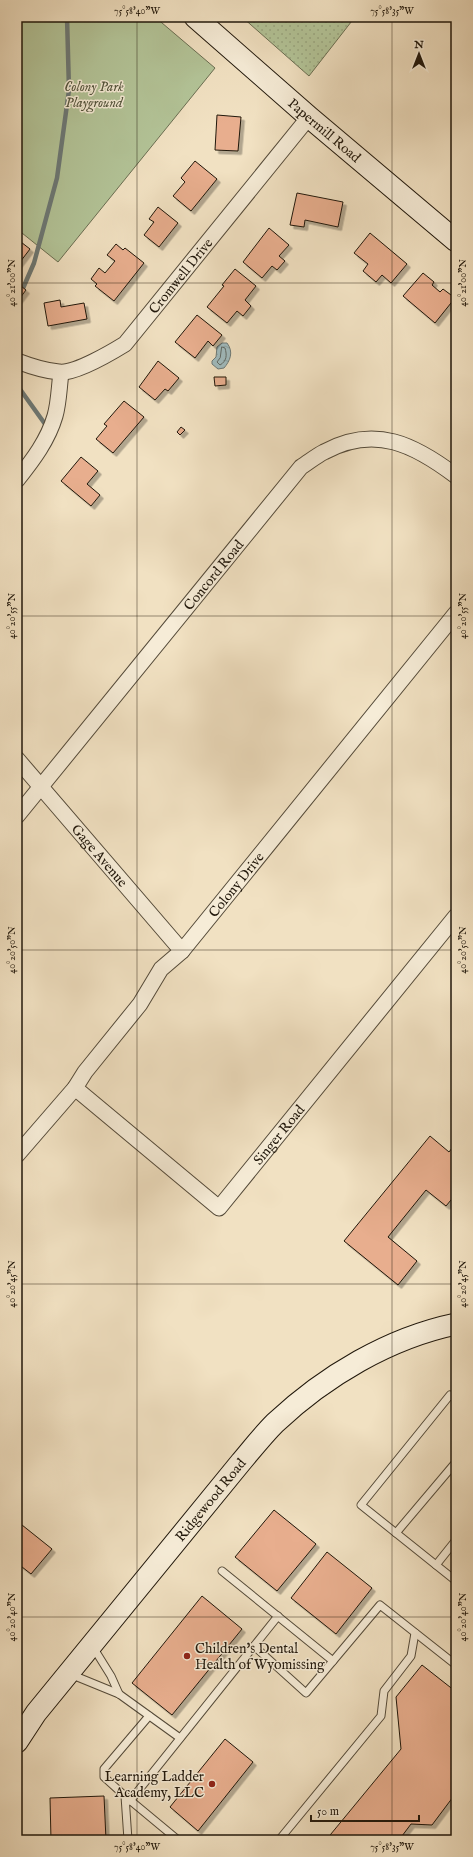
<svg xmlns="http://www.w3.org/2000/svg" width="473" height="1857" viewBox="0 0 473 1857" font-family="'IM FELL English',serif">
	<defs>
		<pattern id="grass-dots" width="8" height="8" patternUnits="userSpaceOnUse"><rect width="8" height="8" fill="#b3c498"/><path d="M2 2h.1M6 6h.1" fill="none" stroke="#9aa882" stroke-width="1.8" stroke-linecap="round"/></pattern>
		<pattern id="water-ripples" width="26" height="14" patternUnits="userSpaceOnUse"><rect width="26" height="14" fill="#a0bbbe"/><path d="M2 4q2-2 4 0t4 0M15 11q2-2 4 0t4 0" fill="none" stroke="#8aa0a2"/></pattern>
		<filter id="shadow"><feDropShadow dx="3.5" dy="3.5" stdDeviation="0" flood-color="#0004"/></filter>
	</defs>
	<rect width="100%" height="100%" fill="#f1e1c2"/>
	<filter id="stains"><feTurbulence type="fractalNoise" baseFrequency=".005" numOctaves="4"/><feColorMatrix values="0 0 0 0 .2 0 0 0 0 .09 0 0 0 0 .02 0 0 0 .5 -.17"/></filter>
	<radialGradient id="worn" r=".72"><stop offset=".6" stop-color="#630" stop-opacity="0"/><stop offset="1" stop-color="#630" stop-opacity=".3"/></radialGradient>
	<!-- grass -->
	<path fill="url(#grass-dots)" stroke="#6a6e52" d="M242 17H355L309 76Z"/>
	<!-- park -->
	<path fill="#b3c498" stroke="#6a6e52" d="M17 17H155L215 68 58 262 17 229Z"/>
	<!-- water -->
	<path fill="url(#water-ripples)" stroke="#6d7976" d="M222 343H227C234 352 230 361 224 368L218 369 212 364V361L216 357 217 347Z"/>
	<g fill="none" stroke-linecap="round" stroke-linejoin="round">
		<!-- shore -->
		<path stroke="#606964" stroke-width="1" d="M222 347 225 348C227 355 227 361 220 365L217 362 220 358Z"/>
		<!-- stream -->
		<g stroke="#6d7976" stroke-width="4.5">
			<path d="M17 302 34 263 57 178 69 90 67 17"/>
			<path d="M17 385 45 424 46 429"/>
		</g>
	</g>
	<!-- building -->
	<g fill="#e8ae8e" stroke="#20170b" filter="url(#shadow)">
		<path d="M217 115 241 117 238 151 215 150Z"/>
		<path d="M195 161 217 179 191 211 173 196 185 182 181 178Z"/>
		<path d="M297 193 343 202 338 227 305 220 304 227 290 225Z"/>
		<path d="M158 207 178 223 159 247 144 235 154 222 149 219Z"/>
		<path d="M269 228 289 245 279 256 285 261 277 270 272 266 262 278 243 262Z"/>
		<path d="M370 233 407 264 391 283 382 275 376 282 363 271 368 264 354 253Z"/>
		<path d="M17 239 30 249 17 266Z"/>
		<path d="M116 244 123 250 125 248 144 263 114 301 95 286 97 284 91 279 99 268 105 273 115 261 107 255Z"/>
		<path d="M235 269 256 286 245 300 251 306 243 316 237 311 227 323 207 307 224 286 222 285Z"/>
		<path d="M423 273 434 282 432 285 440 292 443 289 455 298 435 323 403 296Z"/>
		<path d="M17 283 26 290 17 302Z"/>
		<path d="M60 300 61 307 84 303 87 319 48 326 44 303Z"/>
		<path d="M197 315 222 335 213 346 208 341 195 358 175 342Z"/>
		<path d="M158 361 179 378 168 391 165 389 155 400 139 387Z"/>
		<path d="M214 377H226V385L215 386Z"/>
		<path d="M124 401 144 417 113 453 96 439 107 426 104 424Z"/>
		<path d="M181 427 185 430 180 435 177 432Z"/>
		<path d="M81 457 98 471 87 484 100 495 91 506 61 481Z"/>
		<path d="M430 1136 449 1152 456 1143V1194L446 1206 426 1190 388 1237 417 1261 398 1285 344 1241Z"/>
		<path d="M274 1510 316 1544 277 1591 235 1557Z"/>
		<path d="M17 1521 52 1549 31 1574 17 1563Z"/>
		<path d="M327 1552 372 1588 336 1634 291 1598Z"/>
		<path d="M202 1596 242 1629 172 1715 132 1683Z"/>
		<path d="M422 1665 455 1691 456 1793 432 1825 411 1824 399 1840H326L401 1749 396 1697Z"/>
		<path d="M225 1739 253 1762 198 1831 170 1807Z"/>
		<path d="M104 1796 106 1840H51L50 1798Z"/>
	</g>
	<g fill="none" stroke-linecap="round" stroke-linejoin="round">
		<!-- lane casing -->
		<g stroke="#544a39" stroke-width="9">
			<g id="lane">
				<path d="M456 1462 396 1533 456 1581"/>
				<path d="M396 1533 361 1505 450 1395 456 1399"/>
				<path d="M436 1565 456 1540"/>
				<path d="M222 1571 333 1661"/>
				<path d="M254 1646 278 1616"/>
				<path d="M93 1647 111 1676 119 1694"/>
				<path d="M70 1674 119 1694 180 1738"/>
				<path d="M125 1796 104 1777V1769L149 1716"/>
				<path d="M130 1801 254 1646 306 1693 380 1605 456 1665"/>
				<path d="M128 1840 125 1796 178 1840"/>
				<path d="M279 1840 381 1716 384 1691 411 1656 415 1633"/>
			</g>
		</g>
		<!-- street casing -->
		<g stroke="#544a39" stroke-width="17">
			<g id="street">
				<path id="s1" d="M17 361C30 366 45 371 59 372 75 374 112 352 125 344L309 117"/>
				<path d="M17 480C33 460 48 440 55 416 59 402 59 387 61 373"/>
				<path id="s2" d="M17 759 182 951"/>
				<path id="s3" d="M17 816 301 467C309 462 316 456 324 452 375 424 415 445 456 476"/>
				<path id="s4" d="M75 1088 219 1208 456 916"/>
				<path id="s5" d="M17 1155 75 1088 85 1072 140 1004 161 969 182 951 456 613"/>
			</g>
		</g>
		<!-- secondary casing -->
		<g stroke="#20170b" stroke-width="23">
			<g id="secondary">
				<path id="s6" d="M195 17 309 117 456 241"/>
				<path id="s7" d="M17 1742 36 1713 241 1462C252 1449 263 1435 275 1423 325 1376 389 1338 456 1324"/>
			</g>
		</g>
		<!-- lane -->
		<use href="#lane" stroke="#f6ecd7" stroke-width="7"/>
		<!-- street -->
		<use href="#street" stroke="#f6ecd7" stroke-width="15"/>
		<!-- secondary -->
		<use href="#secondary" stroke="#f6ecd7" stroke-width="21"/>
	</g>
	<!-- ticks -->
	<path fill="none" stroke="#20170b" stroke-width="1" stroke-opacity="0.45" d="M137 17V1840M392 17V1840M17 283H456M17 616H456M17 950H456M17 1284H456M17 1617H456"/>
	<!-- markers -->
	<g fill="#8f2418" stroke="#f6ecd7" stroke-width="1.5">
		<circle cx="187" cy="1656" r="4"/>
		<circle cx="212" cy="1784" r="4"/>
	</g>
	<g text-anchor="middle" stroke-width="3" stroke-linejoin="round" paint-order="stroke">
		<!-- park labels -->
		<g font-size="14" font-style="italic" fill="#53543c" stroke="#f6ecd7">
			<text x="94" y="91">Colony Park<tspan x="94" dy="16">Playground</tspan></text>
		</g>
		<!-- street labels -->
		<g font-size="14" fill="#20170b" stroke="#f6ecd7">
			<text dy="5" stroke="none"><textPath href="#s6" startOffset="172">Papermill Road</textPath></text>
			<text dy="5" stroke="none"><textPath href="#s1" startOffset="204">Cromwell Drive</textPath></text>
			<text dy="5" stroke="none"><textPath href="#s3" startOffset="311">Concord Road</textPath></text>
			<text dy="5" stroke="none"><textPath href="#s2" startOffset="127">Gage Avenue</textPath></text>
			<text dy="5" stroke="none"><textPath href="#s5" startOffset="349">Colony Drive</textPath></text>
			<text dy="5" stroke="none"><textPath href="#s4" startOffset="282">Singer Road</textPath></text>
			<text dy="5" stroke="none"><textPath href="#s7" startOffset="310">Ridgewood Road</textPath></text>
		</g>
		<!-- poi labels -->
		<g font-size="14" fill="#20170b" stroke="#f6ecd7" text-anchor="start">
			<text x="195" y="1653">Children's Dental<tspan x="195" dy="16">Health of Wyomissing</tspan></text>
			<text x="204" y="1781" text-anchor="end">Learning Ladder<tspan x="204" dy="16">Academy, LLC</tspan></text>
		</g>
	</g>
	<!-- margin -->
	<rect width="473" height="1857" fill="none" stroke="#f1e1c2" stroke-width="44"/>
	<!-- north arrow -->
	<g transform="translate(419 54)" stroke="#f6ecd7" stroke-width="3" paint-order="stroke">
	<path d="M0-3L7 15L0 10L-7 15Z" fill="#20170b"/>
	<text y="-6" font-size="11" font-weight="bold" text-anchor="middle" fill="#20170b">N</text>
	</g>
	<!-- scale -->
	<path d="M311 1815v6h108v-6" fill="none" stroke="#20170b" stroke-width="2"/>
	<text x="317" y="1815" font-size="12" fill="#20170b" stroke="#f6ecd7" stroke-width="3" paint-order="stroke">50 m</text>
	<rect x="22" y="22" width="429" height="1813" fill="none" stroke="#20170b" stroke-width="1.5"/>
	<g font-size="10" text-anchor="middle" fill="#20170b">
		<text x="137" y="14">75°58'40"W</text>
		<text x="392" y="14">75°58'35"W</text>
		<text transform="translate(11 283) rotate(-90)" y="4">40°21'00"N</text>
		<text transform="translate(462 283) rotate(-90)" y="4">40°21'00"N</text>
		<text transform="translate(11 616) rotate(-90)" y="4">40°20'55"N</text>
		<text transform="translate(462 616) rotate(-90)" y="4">40°20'55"N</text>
		<text transform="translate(11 950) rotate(-90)" y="4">40°20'50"N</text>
		<text transform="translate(462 950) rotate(-90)" y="4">40°20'50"N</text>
		<text transform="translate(11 1284) rotate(-90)" y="4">40°20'45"N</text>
		<text transform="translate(462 1284) rotate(-90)" y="4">40°20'45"N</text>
		<text transform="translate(11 1617) rotate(-90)" y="4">40°20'40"N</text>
		<text transform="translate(462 1617) rotate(-90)" y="4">40°20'40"N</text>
		<text x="137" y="1850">75°58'40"W</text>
		<text x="392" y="1850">75°58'35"W</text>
	</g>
	<rect width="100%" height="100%" filter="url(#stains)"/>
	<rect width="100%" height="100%" fill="url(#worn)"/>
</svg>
